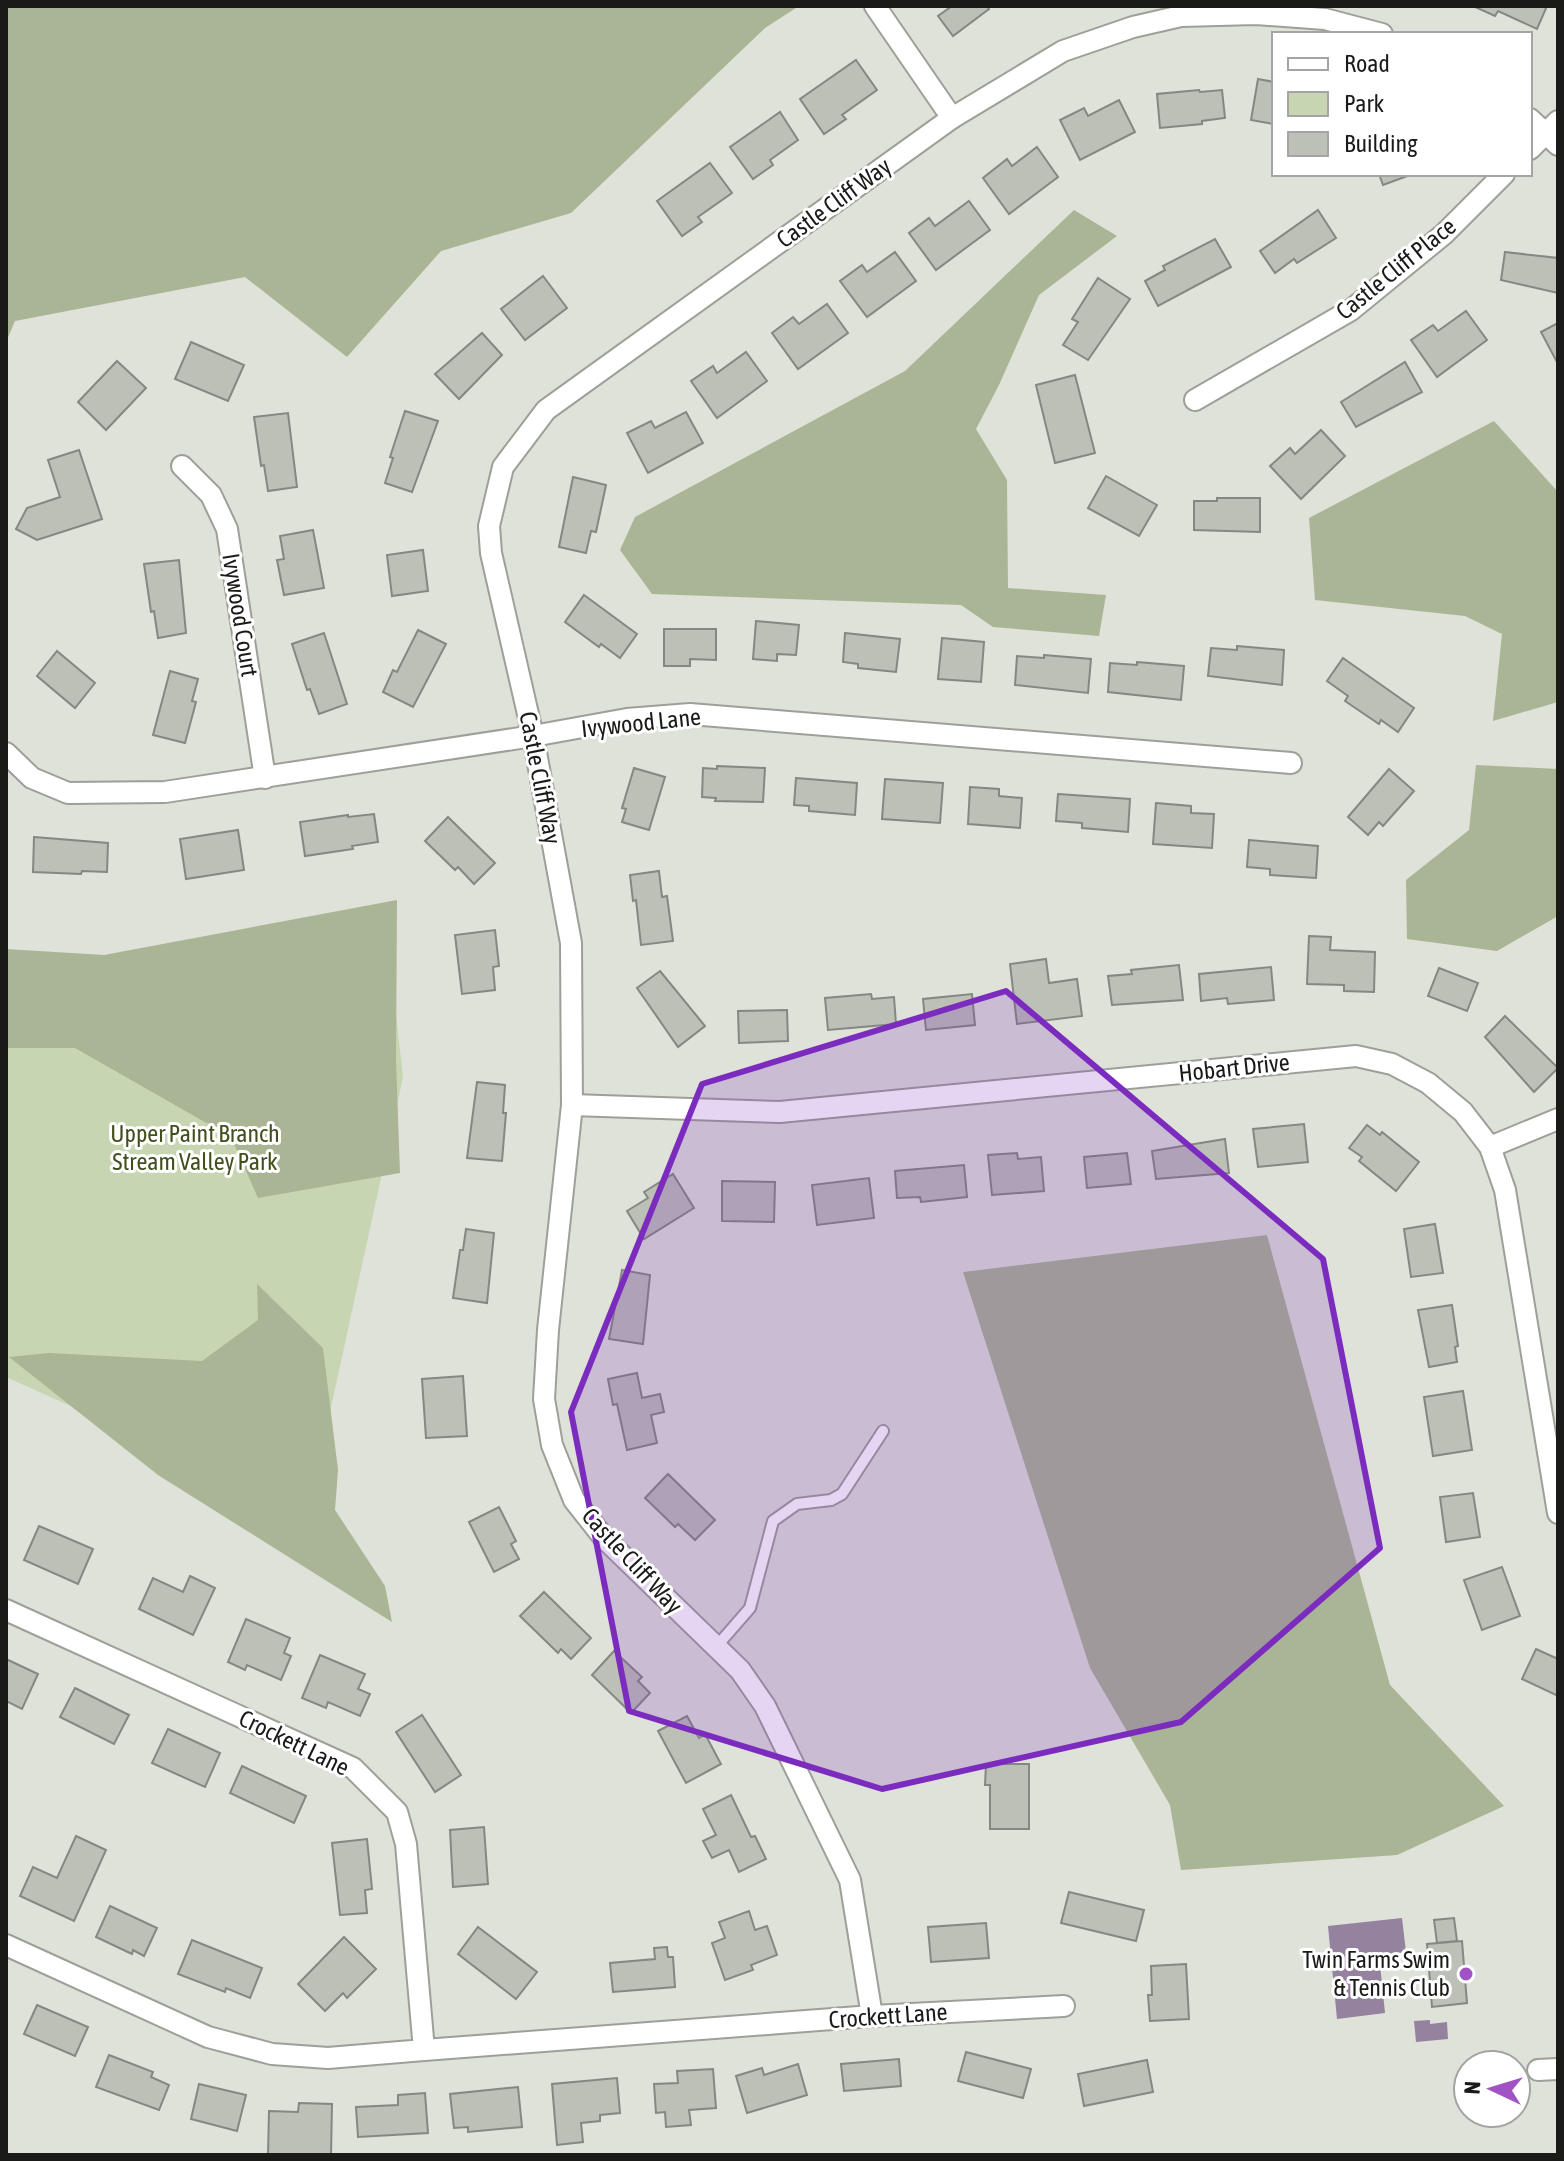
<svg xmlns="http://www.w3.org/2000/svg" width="1564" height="2161" viewBox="0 0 1564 2161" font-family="'Asap Condensed',sans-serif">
	<rect width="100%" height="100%" fill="#dee2d9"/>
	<!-- green -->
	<path fill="#c8d5b3" d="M387 934 403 1077 308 1513 6 1377V953L120 964Z"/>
	<!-- forest -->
	<g fill="#a9b594">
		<path d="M6 6H799L765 28 571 213 441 251 347 357 245 277 15 321 6 342Z"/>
		<path d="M1074 210 1117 236 1039 295 999 385 976 429 1007 480 1008 588 1106 595 1099 636 993 627 961 605 652 594 620 550 635 517 905 371Z"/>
		<path d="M1494 421 1558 492V702L1493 721 1502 634 1465 616 1315 600 1309 518Z"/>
		<path d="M1476 765 1558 769V916L1497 951 1407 939 1406 880 1469 830Z"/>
		<path d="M397 900 396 1061 400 1173 258 1198 231 1137 75 1048H6V949L104 955Z"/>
		<path d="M1267 1235 1390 1685 1504 1806 1397 1855 1181 1870 1170 1805 1090 1668 963 1272Z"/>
		<path d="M257 1284 323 1348 338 1470 335 1510 385 1586 392 1622 158 1475 9 1357 49 1353 202 1361 258 1320Z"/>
	</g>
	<!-- water -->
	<g fill="#94829e">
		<path d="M1402 1918 1406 1952 1379 1955 1385 2013 1337 2019 1328 1926Z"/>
		<path d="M1430 2020V2024L1447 2022 1448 2039 1416 2042 1414 2021Z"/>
	</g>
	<!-- building -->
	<g fill="#bcc0b7" stroke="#858880" stroke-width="2">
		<path d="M952 6H987L989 9 953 36 938 16Z"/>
		<path d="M1473 6H1547L1537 29 1498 11 1495 16Z"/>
		<path d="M856 60 877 90 842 115 846 119 824 134 800 99Z"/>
		<path d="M1258 79 1274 82V124L1251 120Z"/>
		<path d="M1199 90 1200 92 1222 90 1225 118 1202 121V124L1160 128 1157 94Z"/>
		<path d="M1119 100 1135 132 1080 160 1060 120 1084 108 1088 116Z"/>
		<path d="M780 112 798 140 770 160 773 165 753 179 730 147Z"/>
		<path d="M1037 147 1058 177 1009 214 983 178 1007 159 1012 166Z"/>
		<path d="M710 163 732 193 698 217 702 222 682 236 657 201Z"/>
		<path d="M1379 174H1409L1410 175 1383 185Z"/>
		<path d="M969 201 990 230 936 270 909 233 929 218 935 226Z"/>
		<path d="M1318 210 1336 238 1297 263 1294 259 1275 273 1260 251Z"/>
		<path d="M1215 239 1231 267 1158 306 1145 281 1165 270 1163 266Z"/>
		<path d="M895 252 916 281 867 317 840 281 862 265 867 272Z"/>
		<path d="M1505 252 1558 258V293L1501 280Z"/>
		<path d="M543 276 567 308 525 340 501 309Z"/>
		<path d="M1098 278 1130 299 1088 360 1063 345 1078 322 1072 319Z"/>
		<path d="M827 304 848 333 798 369 772 333 793 317 799 324Z"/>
		<path d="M1466 311 1487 340 1437 377 1411 340 1433 325 1438 331Z"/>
		<path d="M1558 323V364L1541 332Z"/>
		<path d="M482 333 502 355 459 399 435 374Z"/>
		<path d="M191 342 244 365 228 401 175 379Z"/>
		<path d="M746 352 767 381 717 418 691 381 713 366 717 373Z"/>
		<path d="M117 361 146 388 106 430 78 402Z"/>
		<path d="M1405 362 1422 392 1356 427 1341 402Z"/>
		<path d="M1075 375 1095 453 1055 463 1036 385Z"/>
		<path d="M405 411 438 421 412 492 385 483 393 458 390 457Z"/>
		<path d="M686 412 703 443 648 473 627 433 651 421 655 428Z"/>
		<path d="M288 413 297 487 268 491 264 465 261 466 254 417Z"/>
		<path d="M1321 430 1345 456 1301 499 1270 466 1290 448 1295 454Z"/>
		<path d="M79 450 102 519 37 540 16 529 27 508 60 497 48 460Z"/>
		<path d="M1106 476 1157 505 1139 536 1088 508Z"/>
		<path d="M573 477 606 485 596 532 591 531 586 553 559 547Z"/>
		<path d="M1217 498H1260V532L1194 530V501H1217Z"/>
		<path d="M313 530 324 588 284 595 277 560 284 559 280 536Z"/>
		<path d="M423 550 428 591 392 596 387 555Z"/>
		<path d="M179 560 186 633 158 638 154 611 151 612 144 564Z"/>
		<path d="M584 595 637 634 620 658 601 644 599 647 565 622Z"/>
		<path d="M756 621 799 625 796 655 777 654V661L753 659Z"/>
		<path d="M664 629H716V660L690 659V666H664Z"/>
		<path d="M418 630 446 644 413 707 383 692 393 670 397 672Z"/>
		<path d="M324 633 347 704 319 714 310 689 307 690 292 644Z"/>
		<path d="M845 633 900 639 896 672 858 668V664L843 662Z"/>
		<path d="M942 638 984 642 981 682 938 679Z"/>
		<path d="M1237 646 1284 650 1282 685 1208 676 1211 648 1237 650Z"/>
		<path d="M57 651 95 683 75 708 37 676Z"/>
		<path d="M1044 655 1091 659 1088 693 1015 685 1017 656 1044 658Z"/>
		<path d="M1343 658 1414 708 1398 732 1381 720 1379 724 1345 701 1348 696 1327 681Z"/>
		<path d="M1137 662 1184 666 1181 700 1108 692 1110 663 1137 665Z"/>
		<path d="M170 671 198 679 192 701 196 702 185 743 153 735Z"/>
		<path d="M717 766 765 768 763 802 715 801 716 798 702 797 703 768 717 769Z"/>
		<path d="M634 768 665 777 649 830 622 822 626 809 622 808Z"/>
		<path d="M1389 769 1414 791 1383 826 1379 822 1368 835 1348 817Z"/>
		<path d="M796 778 857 783 855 815 809 811V806L794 805Z"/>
		<path d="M885 779 943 783 940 823 882 819Z"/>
		<path d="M970 787 999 789V796L1022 798 1020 828 968 824Z"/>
		<path d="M1058 794 1130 799 1128 832 1082 828V823L1056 821Z"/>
		<path d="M1156 803 1191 806V813L1214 814 1212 848 1153 844Z"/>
		<path d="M374 814 378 842 352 846 353 849 305 856 300 822 348 815V817Z"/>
		<path d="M448 817 495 863 474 884 458 867 455 870 425 841Z"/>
		<path d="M238 830 244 870 186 879 180 839Z"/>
		<path d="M34 837 108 843 107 872 82 871 81 874 33 872Z"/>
		<path d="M1249 840 1318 846 1316 878 1270 875V869L1247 867Z"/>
		<path d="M659 871 662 897 667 896 673 941 641 945 636 900 633 901 630 875Z"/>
		<path d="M495 930 499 966 493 967 495 990 462 994 455 935Z"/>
		<path d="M1309 936 1331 937 1330 950 1375 952 1374 992 1344 991V985L1307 984Z"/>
		<path d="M1046 959 1049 983 1077 979 1082 1016 1017 1024 1010 964Z"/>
		<path d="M1179 965 1183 1000 1112 1005 1108 976 1132 974 1131 970Z"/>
		<path d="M1271 967 1274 1000 1228 1004 1227 998 1201 1001 1199 974Z"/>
		<path d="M1439 968 1478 983 1467 1011 1428 996Z"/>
		<path d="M660 971 705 1026 678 1047 637 988Z"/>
		<path d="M871 994 872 999 894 997 896 1024 828 1030 825 998Z"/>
		<path d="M972 994 975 1025 926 1030 923 999Z"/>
		<path d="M787 1010 788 1041 739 1043 738 1011Z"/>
		<path d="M1505 1016 1558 1068 1534 1092 1485 1037Z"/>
		<path d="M477 1082 505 1085 503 1113H506L502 1161 467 1158Z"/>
		<path d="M1304 1124 1308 1162 1258 1167 1253 1129Z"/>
		<path d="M1367 1125 1380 1135 1382 1132 1419 1162 1396 1191 1359 1161 1362 1157 1349 1148Z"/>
		<path d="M1225 1139 1229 1173 1156 1179 1152 1151Z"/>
		<path d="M1017 1153 1018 1159 1041 1157 1044 1191 992 1195 988 1155Z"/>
		<path d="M1127 1153 1131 1184 1087 1188 1084 1157Z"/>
		<path d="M964 1165 967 1197 921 1202 920 1197 897 1198 895 1171Z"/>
		<path d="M673 1174 694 1208 644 1239 627 1211 648 1198 644 1192Z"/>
		<path d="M869 1178 874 1218 817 1225 812 1185Z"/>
		<path d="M722 1181 775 1182 774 1222 722 1221Z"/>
		<path d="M1435 1224 1443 1273 1411 1277 1404 1229Z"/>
		<path d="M466 1229 494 1233 487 1303 453 1298 460 1250H463Z"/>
		<path d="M622 1270 650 1275 643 1344 609 1339Z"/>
		<path d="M1452 1305 1458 1346 1455 1347 1457 1362 1429 1367 1418 1310Z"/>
		<path d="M637 1373 642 1398 660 1394 664 1412 651 1415 657 1443 627 1450 617 1404 613 1405 608 1379Z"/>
		<path d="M463 1376 467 1436 426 1438 422 1379Z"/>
		<path d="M1463 1391 1472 1450 1433 1456 1424 1397Z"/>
		<path d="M668 1474 715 1520 695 1540 678 1524 675 1527 645 1498Z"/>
		<path d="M1473 1493 1480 1537 1446 1542 1440 1497Z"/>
		<path d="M499 1507 516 1541 511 1544 519 1559 494 1572 469 1522Z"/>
		<path d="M39 1526 93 1549 78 1584 24 1560Z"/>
		<path d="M1502 1567 1520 1616 1482 1630 1464 1580Z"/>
		<path d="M190 1576 215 1588 193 1635 139 1609 153 1578 183 1592Z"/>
		<path d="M544 1592 591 1638 571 1659 561 1649 558 1653 520 1616Z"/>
		<path d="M246 1619 290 1638 284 1653 291 1656 281 1680 247 1665 245 1670 228 1662Z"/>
		<path d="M1536 1649 1558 1659V1696L1522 1679Z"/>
		<path d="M614 1651 642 1677 638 1681 650 1693 631 1713 592 1675Z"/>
		<path d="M320 1655 365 1674 358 1689 370 1694 360 1716 328 1702 326 1708 302 1698Z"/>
		<path d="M6 1659 38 1674 22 1709 6 1701Z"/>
		<path d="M75 1688 129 1715 114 1744 60 1717Z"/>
		<path d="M422 1715 461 1775 435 1792 396 1732Z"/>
		<path d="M687 1716 699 1738 705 1734 721 1764 686 1783 658 1731Z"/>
		<path d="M168 1729 220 1753 205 1787 152 1763Z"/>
		<path d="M986 1764H1029V1829H990V1785H985Z"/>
		<path d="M242 1766 306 1796 294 1823 230 1793Z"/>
		<path d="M731 1795 751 1837 755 1836 766 1859 739 1872 729 1850 712 1858 703 1841 716 1835 703 1809Z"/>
		<path d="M484 1827 488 1884 453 1887 450 1830Z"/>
		<path d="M76 1836 106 1850 74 1921 20 1896 33 1867 57 1878Z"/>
		<path d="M367 1839 372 1889 365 1890 367 1913 340 1915 332 1843Z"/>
		<path d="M1069 1892 1144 1910 1136 1941 1061 1923Z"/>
		<path d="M110 1906 157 1928 144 1956 133 1950 132 1954 96 1937Z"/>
		<path d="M749 1911 755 1930 767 1926 777 1955 751 1965 753 1970 725 1980 712 1943 725 1938 719 1922Z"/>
		<path d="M1454 1918 1457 1941 1437 1943 1434 1920Z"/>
		<path d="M986 1923 989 1958 931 1962 928 1927Z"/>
		<path d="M478 1927 537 1972 516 1999 458 1954Z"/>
		<path d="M344 1937 376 1969 347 1998 343 1993 325 2011 298 1984Z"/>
		<path d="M192 1940 262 1968 250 1998 226 1988 225 1992 178 1974Z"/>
		<path d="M1462 1941 1467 2003 1432 2007 1427 1944Z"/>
		<path d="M667 1947 668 1957H673L675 1987 613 1992 610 1963 655 1959 654 1948Z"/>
		<path d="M1186 1964 1189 2019 1150 2021 1148 1995H1152L1151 1966Z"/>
		<path d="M37 2005 88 2027 75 2056 24 2034Z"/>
		<path d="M966 2052 1031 2069 1023 2098 958 2081Z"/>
		<path d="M109 2055 153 2072 151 2077 169 2085 159 2110 96 2087Z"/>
		<path d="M899 2059 901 2086 844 2091 841 2064Z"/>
		<path d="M1147 2060 1153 2092 1084 2106 1078 2074Z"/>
		<path d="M798 2064 807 2095 747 2113 736 2076 762 2068 764 2075Z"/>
		<path d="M713 2069 716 2108 689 2110 691 2125 666 2127 665 2112 656 2113 654 2084 678 2083 677 2071Z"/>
		<path d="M617 2078 620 2113 600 2115V2121L581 2123 583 2142 557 2145 552 2084Z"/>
		<path d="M199 2084 246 2095 237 2131 191 2119Z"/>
		<path d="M518 2087 522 2127 468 2132V2127L454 2128 450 2094Z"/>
		<path d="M425 2093 428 2133 358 2137 356 2107 398 2105V2095Z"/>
		<path d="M299 2103 332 2104 331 2155H268L269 2111 298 2112Z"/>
	</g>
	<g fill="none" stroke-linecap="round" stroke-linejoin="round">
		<!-- lane casing -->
		<g stroke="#9da098" stroke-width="14">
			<path id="lane" d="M716 1647 750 1608 773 1521 797 1504 831 1500 842 1494 883 1431"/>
		</g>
		<!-- street casing -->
		<g stroke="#9da098" stroke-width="24">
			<g id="street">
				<path d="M875 6 952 118"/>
				<path d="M1530 119 1558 145"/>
				<path d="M1530 149 1558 121"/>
				<path d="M1195 400 1351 310 1444 234 1504 174"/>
				<path d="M182 466 211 495 227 529 265 778"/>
				<path d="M6 753 32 778 68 793 165 792 533 736 627 719 690 714 1291 763"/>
				<path d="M572 1105 780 1112 1356 1056 1392 1064 1428 1083 1463 1112 1490 1147 1505 1190 1558 1513"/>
				<path d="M1490 1147 1558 1119"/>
				<path d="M6 1610 353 1768 397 1812 406 1844 424 2050 328 2058 272 2054 208 2037 6 1945"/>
				<path d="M872 2016 850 1880 765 1706 740 1670 604 1538 574 1500 552 1445 544 1399 548 1330 572 1105 571 943 533 736 491 553 489 526 503 467 546 410 952 118 1063 51 1133 27 1181 16 1256 14 1325 19 1382 34"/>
				<path d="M424 2050 872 2016 1064 2006"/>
				<path d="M1538 2070 1558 2069"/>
			</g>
		</g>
		<!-- lane -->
		<use href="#lane" stroke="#fff" stroke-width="10"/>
		<!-- street -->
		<use href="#street" stroke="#fff" stroke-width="20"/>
	</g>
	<!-- marked area -->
	<path fill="#7b2cbf" fill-opacity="0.2" stroke="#7b2cbf" stroke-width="6" stroke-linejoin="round" d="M1006 991 1323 1259 1380 1548 1181 1722 882 1789 629 1711 571 1412 702 1084Z"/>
	<!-- markers -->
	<circle fill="#a153c5" stroke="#fff" stroke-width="3" cx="1466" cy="1974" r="8"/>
	<g text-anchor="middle" stroke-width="6" stroke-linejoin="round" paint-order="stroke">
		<!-- street labels -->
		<g font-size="24" fill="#1a1b18" stroke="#fff">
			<text transform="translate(834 203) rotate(-36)" y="8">Castle Cliff Way</text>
			<text transform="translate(1396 269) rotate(-39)" y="8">Castle Cliff Place</text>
			<text transform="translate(240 615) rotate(81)" y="8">Ivywood Court</text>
			<text transform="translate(641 723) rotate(-6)" y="8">Ivywood Lane</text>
			<text transform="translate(540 778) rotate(79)" y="8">Castle Cliff Way</text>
			<text transform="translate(1234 1068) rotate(-6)" y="8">Hobart Drive</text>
			<text transform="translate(632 1561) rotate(47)" y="8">Castle Cliff Way</text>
			<text transform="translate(294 1743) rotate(26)" y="8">Crockett Lane</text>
			<text transform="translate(888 2016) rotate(-4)" y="8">Crockett Lane</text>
		</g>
		<!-- park labels -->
		<g font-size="24" fill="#404f1c" stroke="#fff">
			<text x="195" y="1142">Upper Paint Branch<tspan x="195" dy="28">Stream Valley Park</tspan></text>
		</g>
		<!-- poi labels -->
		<g font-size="24" fill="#1a1b18" stroke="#fff" text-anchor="end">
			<text x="1450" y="1968">Twin Farms Swim<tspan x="1450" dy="28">&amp; Tennis Club</tspan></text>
		</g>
	</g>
	<!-- border -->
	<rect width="1564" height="2161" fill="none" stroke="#1a1b18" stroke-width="16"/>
	<!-- legend -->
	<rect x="1272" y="32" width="260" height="144" fill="#ffffff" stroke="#a3a4a3" stroke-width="2"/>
	<rect x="1288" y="58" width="40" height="12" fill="#ffffff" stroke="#a3a4a3" stroke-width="2"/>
	<text x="1344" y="72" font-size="24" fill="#1a1b18">Road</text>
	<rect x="1288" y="92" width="40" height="24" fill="#c8d5b3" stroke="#a3a4a3" stroke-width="2"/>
	<text x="1344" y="112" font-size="24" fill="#1a1b18">Park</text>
	<rect x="1288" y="132" width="40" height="24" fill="#bcc0b7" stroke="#a3a4a3" stroke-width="2"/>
	<text x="1344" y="152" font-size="24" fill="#1a1b18">Building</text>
	<!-- north arrow -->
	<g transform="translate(1492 2089) rotate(274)"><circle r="38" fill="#ffffff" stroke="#a3a4a3" stroke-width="2"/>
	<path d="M0-6L14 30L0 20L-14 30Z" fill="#a153c5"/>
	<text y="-12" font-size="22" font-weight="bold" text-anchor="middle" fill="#1a1b18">N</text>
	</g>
</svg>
